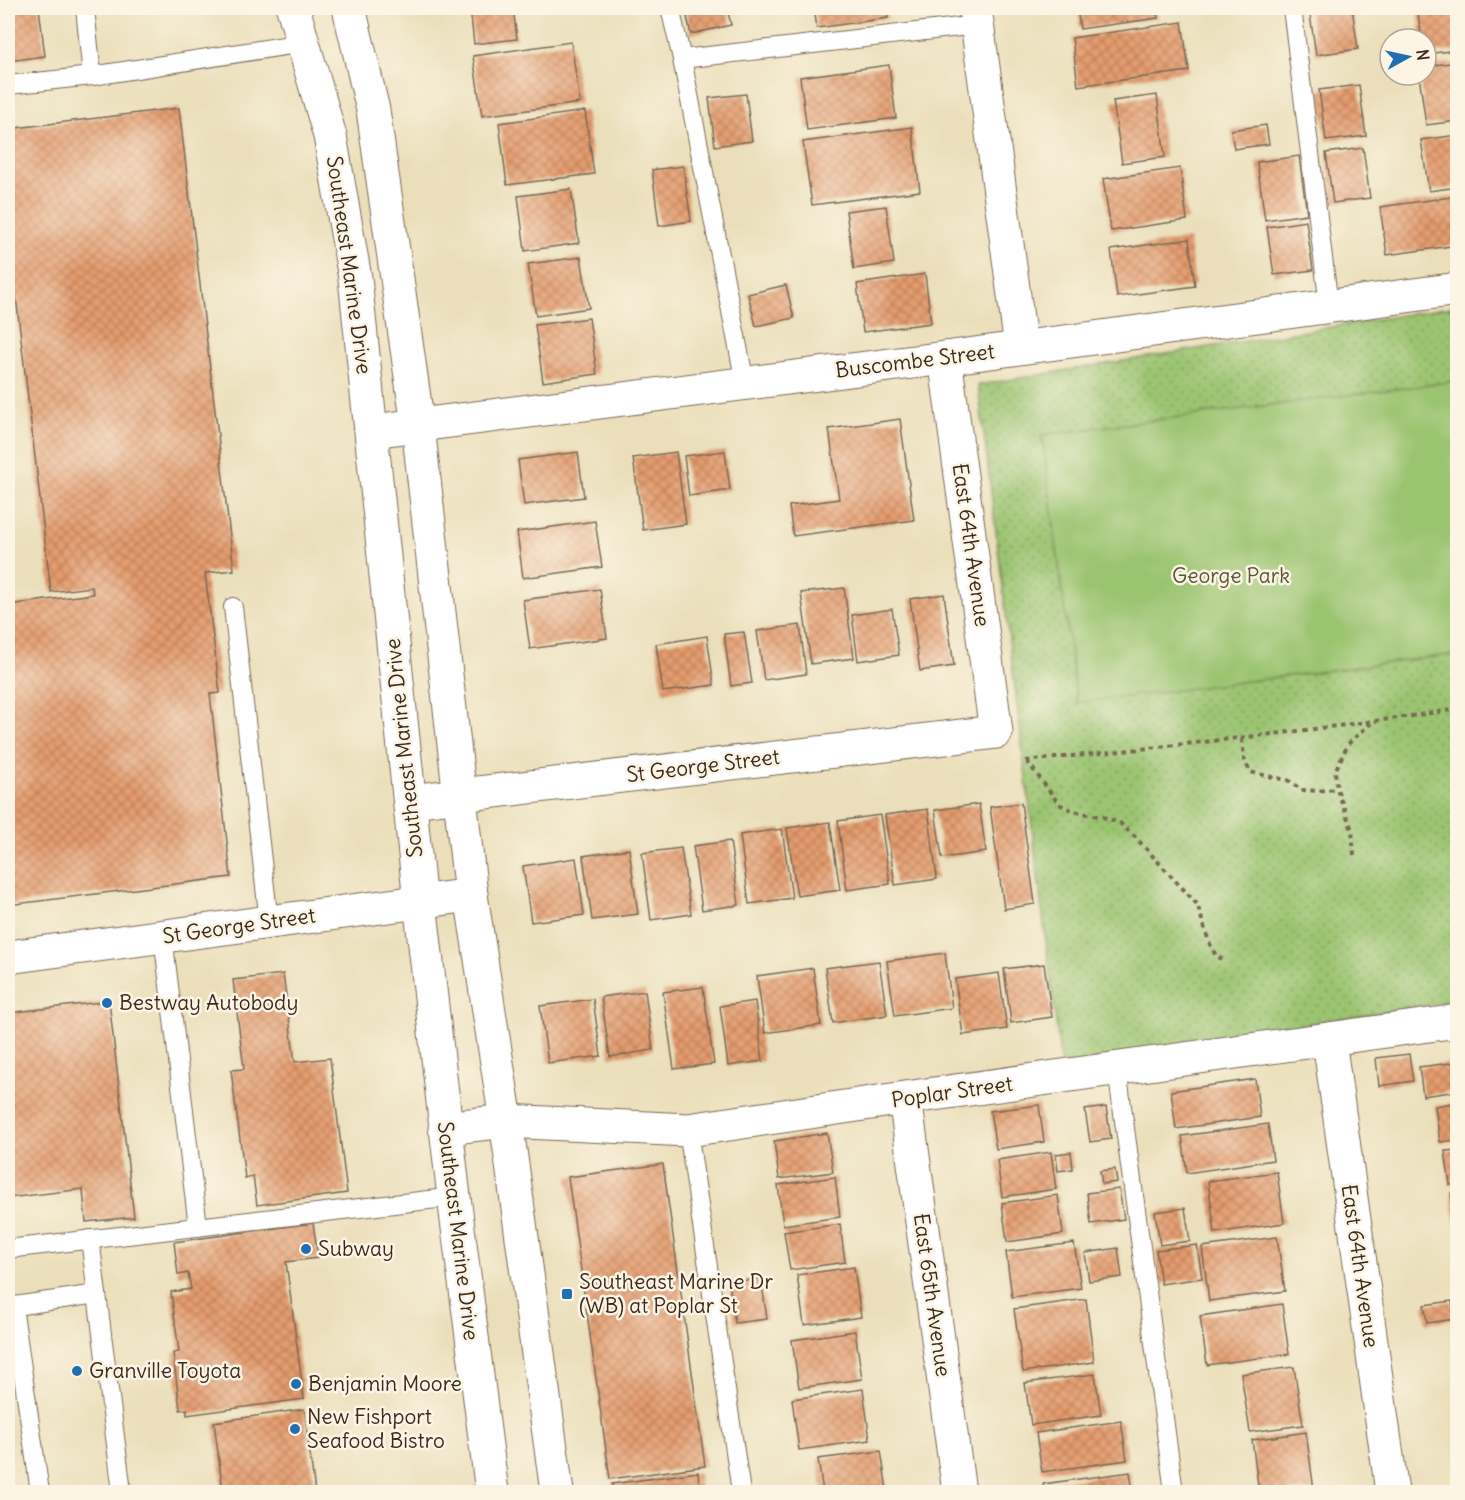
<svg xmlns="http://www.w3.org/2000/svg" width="1465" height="1500" viewBox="0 0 1465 1500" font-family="Delius,sans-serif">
	<defs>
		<pattern id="park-dots" width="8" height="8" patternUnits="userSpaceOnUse" patternTransform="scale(1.5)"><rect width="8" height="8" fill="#9bc471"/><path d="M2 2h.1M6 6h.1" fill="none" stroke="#809f5c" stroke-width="1.8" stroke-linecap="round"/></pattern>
		<pattern id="building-cross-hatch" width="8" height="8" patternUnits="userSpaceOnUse" patternTransform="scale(1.5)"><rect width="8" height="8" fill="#e59c6e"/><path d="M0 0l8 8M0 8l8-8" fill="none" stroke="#bb7f5a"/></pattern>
	</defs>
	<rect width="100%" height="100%" fill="#fcf5e5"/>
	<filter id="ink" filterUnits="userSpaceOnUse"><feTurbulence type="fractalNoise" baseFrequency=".0167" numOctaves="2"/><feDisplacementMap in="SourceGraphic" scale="12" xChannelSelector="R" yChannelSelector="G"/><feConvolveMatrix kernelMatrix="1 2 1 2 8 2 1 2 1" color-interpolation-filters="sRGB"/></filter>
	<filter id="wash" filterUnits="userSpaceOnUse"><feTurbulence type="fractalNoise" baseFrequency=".008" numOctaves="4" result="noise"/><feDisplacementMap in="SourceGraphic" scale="24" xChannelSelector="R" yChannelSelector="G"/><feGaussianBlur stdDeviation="1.35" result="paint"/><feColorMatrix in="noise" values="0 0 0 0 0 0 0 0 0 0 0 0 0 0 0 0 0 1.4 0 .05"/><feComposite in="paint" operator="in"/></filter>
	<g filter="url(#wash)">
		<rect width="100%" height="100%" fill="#ebdfbb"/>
		<!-- park -->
		<path fill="url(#park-dots)" stroke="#6b7748" stroke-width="1.5" d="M1457 306V1000L1061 1065 978 385Z"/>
		<!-- pitch -->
		<path fill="#9bc471" stroke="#6b7748" stroke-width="1.5" d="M1457 381V654L1077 703 1042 435Z"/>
		<g id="blocks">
			<!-- building -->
			<g fill="url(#building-cross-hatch)">
				<path d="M8 8H39L45 56 8 61Z"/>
				<path d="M470 8H513L517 39 474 44Z"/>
				<path d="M685 8H727L731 25 691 34Z"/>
				<path d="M814 8H886L888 18 817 28Z"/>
				<path d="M1077 8H1156L1158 18 1080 29Z"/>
				<path d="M1309 8H1352L1358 49 1316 55Z"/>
				<path d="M1417 8H1458V50L1426 54V39H1422Z"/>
				<path d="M1182 22 1189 71 1078 86 1072 38Z"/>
				<path d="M571 42 580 103 482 116 473 56Z"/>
				<path d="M1458 62V121L1426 125 1419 75H1426V66Z"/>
				<path d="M889 65 896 118 807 130 800 77Z"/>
				<path d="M1359 85 1366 136 1326 141 1319 90Z"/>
				<path d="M746 94 752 141 715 146 709 98Z"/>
				<path d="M1157 95 1165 157 1122 163 1113 101Z"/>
				<path d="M179 108 234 570 205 573 220 693 210 694 231 877 8 905V605L93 594 92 587 51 592 8 229V129Z"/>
				<path d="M585 111 594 174 507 185 499 123Z"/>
				<path d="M1266 125 1269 144 1234 149 1231 130Z"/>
				<path d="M912 127 920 191 812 205 803 142Z"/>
				<path d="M1458 135V187L1429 191 1421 140Z"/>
				<path d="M1363 148 1370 198 1333 203 1326 153Z"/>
				<path d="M1299 156 1307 214 1265 220 1257 162Z"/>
				<path d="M683 166 691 221 659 226 652 170Z"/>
				<path d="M1180 168 1187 220 1111 231 1103 179Z"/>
				<path d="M571 189 579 243 525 251 518 196Z"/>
				<path d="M1458 196V245L1387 255 1380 207Z"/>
				<path d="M886 206 894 263 854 269 846 211Z"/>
				<path d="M1306 221 1313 270 1274 275 1267 227Z"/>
				<path d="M1189 239 1195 286 1117 297 1111 250Z"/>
				<path d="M581 257 589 308 536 316 528 264Z"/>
				<path d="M925 274 931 323 863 332 857 284Z"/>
				<path d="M786 285 794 318 756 326 748 294Z"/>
				<path d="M589 318 597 374 543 382 535 325Z"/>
				<path d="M900 419 914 520 793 536 789 506 839 499 829 429Z"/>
				<path d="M725 451 730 490 689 496 684 456Z"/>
				<path d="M578 452 584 497 524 505 518 460Z"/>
				<path d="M676 452 686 524 643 530 633 458Z"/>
				<path d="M595 521 602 567 523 578 517 532Z"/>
				<path d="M844 588 854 658 811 664 801 593Z"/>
				<path d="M600 589 607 638 530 649 523 600Z"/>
				<path d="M944 594 954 666 920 671 910 599Z"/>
				<path d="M892 609 899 655 858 661 852 615Z"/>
				<path d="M800 625 806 674 764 680 757 631Z"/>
				<path d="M744 632 752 683 731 686 724 634Z"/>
				<path d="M707 636 714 685 663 692 656 644Z"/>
				<path d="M1021 803 1035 904 1004 909 990 807Z"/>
				<path d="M979 804 986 852 942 858 935 810Z"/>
				<path d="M928 809 937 879 895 885 885 815Z"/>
				<path d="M880 815 890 884 847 890 838 821Z"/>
				<path d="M830 822 840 890 797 896 787 828Z"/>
				<path d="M782 829 792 898 749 904 740 835Z"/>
				<path d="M730 841 739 905 702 910 693 846Z"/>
				<path d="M681 848 691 914 651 920 642 853Z"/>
				<path d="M629 849 638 914 592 920 583 856Z"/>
				<path d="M576 858 584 915 531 922 523 866Z"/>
				<path d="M945 953 952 1008 895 1016 887 961Z"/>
				<path d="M879 961 887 1015 833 1023 825 968Z"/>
				<path d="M1044 964 1052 1017 1011 1023 1004 969Z"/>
				<path d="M813 968 821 1025 765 1033 757 976Z"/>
				<path d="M999 973 1007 1029 963 1035 955 979Z"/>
				<path d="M283 974 295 1062 330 1058 347 1193 257 1205 253 1176 245 1178 231 1070 244 1069 233 980Z"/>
				<path d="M703 987 714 1064 674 1069 663 992Z"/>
				<path d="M645 991 653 1050 610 1057 601 997Z"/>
				<path d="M593 999 601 1056 548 1063 540 1006Z"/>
				<path d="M109 1001 134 1217 86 1222 83 1189 8 1198V1013Z"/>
				<path d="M755 1001 763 1061 728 1066 720 1006Z"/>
				<path d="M1409 1054 1413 1081 1379 1086 1376 1058Z"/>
				<path d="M1458 1062V1091L1423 1096 1419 1067Z"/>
				<path d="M1255 1079 1260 1117 1176 1129 1171 1091Z"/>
				<path d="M1458 1102V1140L1440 1142 1435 1106Z"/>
				<path d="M1039 1105 1044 1142 996 1149 990 1111Z"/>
				<path d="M1106 1107 1111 1139 1090 1142 1085 1110Z"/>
				<path d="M1268 1124 1273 1160 1187 1173 1182 1136Z"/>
				<path d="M827 1133 833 1172 779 1179 774 1141Z"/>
				<path d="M1458 1150V1184L1450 1185 1445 1151Z"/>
				<path d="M1051 1152 1056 1189 1002 1197 997 1160Z"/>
				<path d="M1071 1152 1073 1169 1058 1171 1056 1154Z"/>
				<path d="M663 1164 705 1466 610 1479 568 1177Z"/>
				<path d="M1115 1169 1117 1182 1102 1184 1100 1171Z"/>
				<path d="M1277 1172 1284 1223 1215 1233 1208 1181Z"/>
				<path d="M835 1177 840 1217 783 1225 778 1185Z"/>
				<path d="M1119 1189 1124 1219 1091 1224 1087 1193Z"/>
				<path d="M1458 1192V1231H1456L1451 1193Z"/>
				<path d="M1058 1195 1063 1234 1007 1242 1002 1203Z"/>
				<path d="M1185 1208 1190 1241 1160 1245 1155 1212Z"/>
				<path d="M313 1223 318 1258 286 1262 304 1399 187 1415V1409L180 1410 173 1353 179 1352 171 1292 191 1289 188 1273 178 1275 174 1242Z"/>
				<path d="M840 1224 845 1262 790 1270 784 1232Z"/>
				<path d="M1277 1237 1285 1291 1209 1301 1202 1247Z"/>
				<path d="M1074 1243 1081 1288 1012 1297 1006 1252Z"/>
				<path d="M1197 1245 1202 1278 1161 1284 1156 1250Z"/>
				<path d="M1118 1248 1122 1277 1089 1281 1085 1253Z"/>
				<path d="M854 1267 861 1317 804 1325 797 1275Z"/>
				<path d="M761 1278 767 1319 735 1323 729 1283Z"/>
				<path d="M1086 1299 1094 1362 1023 1372 1014 1309Z"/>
				<path d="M1452 1301 1455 1319 1427 1323 1424 1305Z"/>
				<path d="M1282 1304 1289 1354 1207 1365 1200 1316Z"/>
				<path d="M855 1331 862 1379 799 1388 792 1340Z"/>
				<path d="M1294 1367 1303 1425 1250 1432 1241 1374Z"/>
				<path d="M1095 1374 1101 1415 1031 1425 1025 1383Z"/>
				<path d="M863 1389 870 1440 799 1450 792 1399Z"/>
				<path d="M304 1409 315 1492H223L214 1422Z"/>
				<path d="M1121 1421 1127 1460 1042 1472 1036 1433Z"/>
				<path d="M1306 1432 1314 1490 1294 1492H1259L1252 1440Z"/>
				<path d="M881 1451 887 1490 868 1492H823L818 1459Z"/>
				<path d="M698 1472 700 1492H613L612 1484Z"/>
				<path d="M1130 1472 1133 1492H1044L1043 1484Z"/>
			</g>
		</g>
	</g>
	<g filter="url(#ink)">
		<use href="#blocks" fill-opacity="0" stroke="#796955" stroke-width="1.5"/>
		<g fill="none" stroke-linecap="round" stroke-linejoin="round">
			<!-- service casing -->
			<g stroke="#796955" stroke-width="20">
				<g id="service">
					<path d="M85 8 92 76 303 43"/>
					<path d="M670 8 682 59 745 383"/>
					<path d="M1292 8 1329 306"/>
					<path d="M682 59 977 25"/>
					<path d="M8 85 92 76"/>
					<path d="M233 607 269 922"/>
					<path d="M163 936 198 1227"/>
					<path d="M1117 1069 1174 1492"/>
					<path d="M688 1130 741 1492"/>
					<path d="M90 1239 122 1492"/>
					<path d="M8 1249 454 1197"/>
					<path d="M13 1306 40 1492"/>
					<path d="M8 1307 97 1294"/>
				</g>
			</g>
			<!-- minor casing -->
			<g stroke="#796955" stroke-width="35">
				<g id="minor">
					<path d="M975 8 1021 347"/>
					<path d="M372 431 945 358 1458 289"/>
					<path d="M410 801 996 732 945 358"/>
					<path d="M8 957 471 895"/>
					<path d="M1329 1040 1392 1492"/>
					<path d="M905 1098 959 1492"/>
					<path d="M445 1128 506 1121 688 1130 905 1098 1458 1021"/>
				</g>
			</g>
			<!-- primary casing -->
			<g stroke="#796955" stroke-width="35">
				<g id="primary">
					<path d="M293 8 330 136 355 278 420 902 454 1197 492 1492"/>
					<path d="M349 8 373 110 418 426 471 895 506 1121 557 1492"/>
				</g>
			</g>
			<!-- path -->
			<g stroke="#796955" stroke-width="4" stroke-dasharray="4.5 4.5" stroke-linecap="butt">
				<path d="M1242 739 1244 758 1250 772 1290 781 1301 790 1317 791 1337 789"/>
				<path d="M1026 761C1170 746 1314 731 1458 709"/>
				<path d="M1027 761 1059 804 1073 811 1103 817 1120 823 1137 839 1197 904 1209 942 1216 956 1226 961"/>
				<path d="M1354 855 1352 830 1337 789 1335 771 1348 744 1371 723"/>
			</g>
			<!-- service -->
			<use href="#service" stroke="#fff" stroke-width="18"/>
			<!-- minor -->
			<use href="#minor" stroke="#fff" stroke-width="33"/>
			<!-- primary -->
			<use href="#primary" stroke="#fff" stroke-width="33"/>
		</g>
	</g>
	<!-- markers -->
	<g fill="#1f6fb2" stroke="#fcf5e5" stroke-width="2">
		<circle cx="107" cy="1003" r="6"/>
		<circle cx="306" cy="1249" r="6"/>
		<rect x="561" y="1288" width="12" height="12" rx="3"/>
		<circle cx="77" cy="1371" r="6"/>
		<circle cx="296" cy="1384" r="6"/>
		<circle cx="295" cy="1429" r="6"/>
	</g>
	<g text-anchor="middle" stroke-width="5" stroke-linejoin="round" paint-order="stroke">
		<!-- street labels -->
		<g font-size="21" fill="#3b2a1e" stroke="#fcf5e5">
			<text transform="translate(349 265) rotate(82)" y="7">Southeast Marine Drive</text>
			<text transform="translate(915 361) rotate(-7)" y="7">Buscombe Street</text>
			<text transform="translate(971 545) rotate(82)" y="7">East 64th Avenue</text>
			<text transform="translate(404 748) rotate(-96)" y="7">Southeast Marine Drive</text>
			<text transform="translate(703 766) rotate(-7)" y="7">St George Street</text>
			<text transform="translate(239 926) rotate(-8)" y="7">St George Street</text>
			<text transform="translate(952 1092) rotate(-8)" y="7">Poplar Street</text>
			<text transform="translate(458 1231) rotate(83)" y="7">Southeast Marine Drive</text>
			<text transform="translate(1360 1266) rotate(82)" y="7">East 64th Avenue</text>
			<text transform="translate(932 1295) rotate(82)" y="7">East 65th Avenue</text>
		</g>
		<!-- park labels -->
		<g font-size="21" fill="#585837" stroke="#fcf5e5">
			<text x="1231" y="583">George Park</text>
		</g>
		<!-- poi labels -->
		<g font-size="21" fill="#3b2a1e" stroke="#fcf5e5" text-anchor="start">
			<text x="119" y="1010">Bestway Autobody</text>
			<text x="318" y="1256">Subway</text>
			<text x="579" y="1289">Southeast Marine Dr<tspan x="579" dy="24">(WB) at Poplar St</tspan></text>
			<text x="89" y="1378">Granville Toyota</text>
			<text x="308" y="1391">Benjamin Moore</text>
			<text x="307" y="1424">New Fishport<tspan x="307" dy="24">Seafood Bistro</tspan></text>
		</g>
	</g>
	<!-- margin -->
	<rect width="1465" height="1500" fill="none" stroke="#fcf5e5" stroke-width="30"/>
	<!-- north arrow -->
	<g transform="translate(1408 57) rotate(82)"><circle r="28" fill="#fcf5e5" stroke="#afa495" stroke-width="1.5"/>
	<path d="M0-4.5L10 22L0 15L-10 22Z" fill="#1f6fb2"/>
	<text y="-9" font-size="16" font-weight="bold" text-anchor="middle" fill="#3b2a1e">N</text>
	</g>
</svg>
